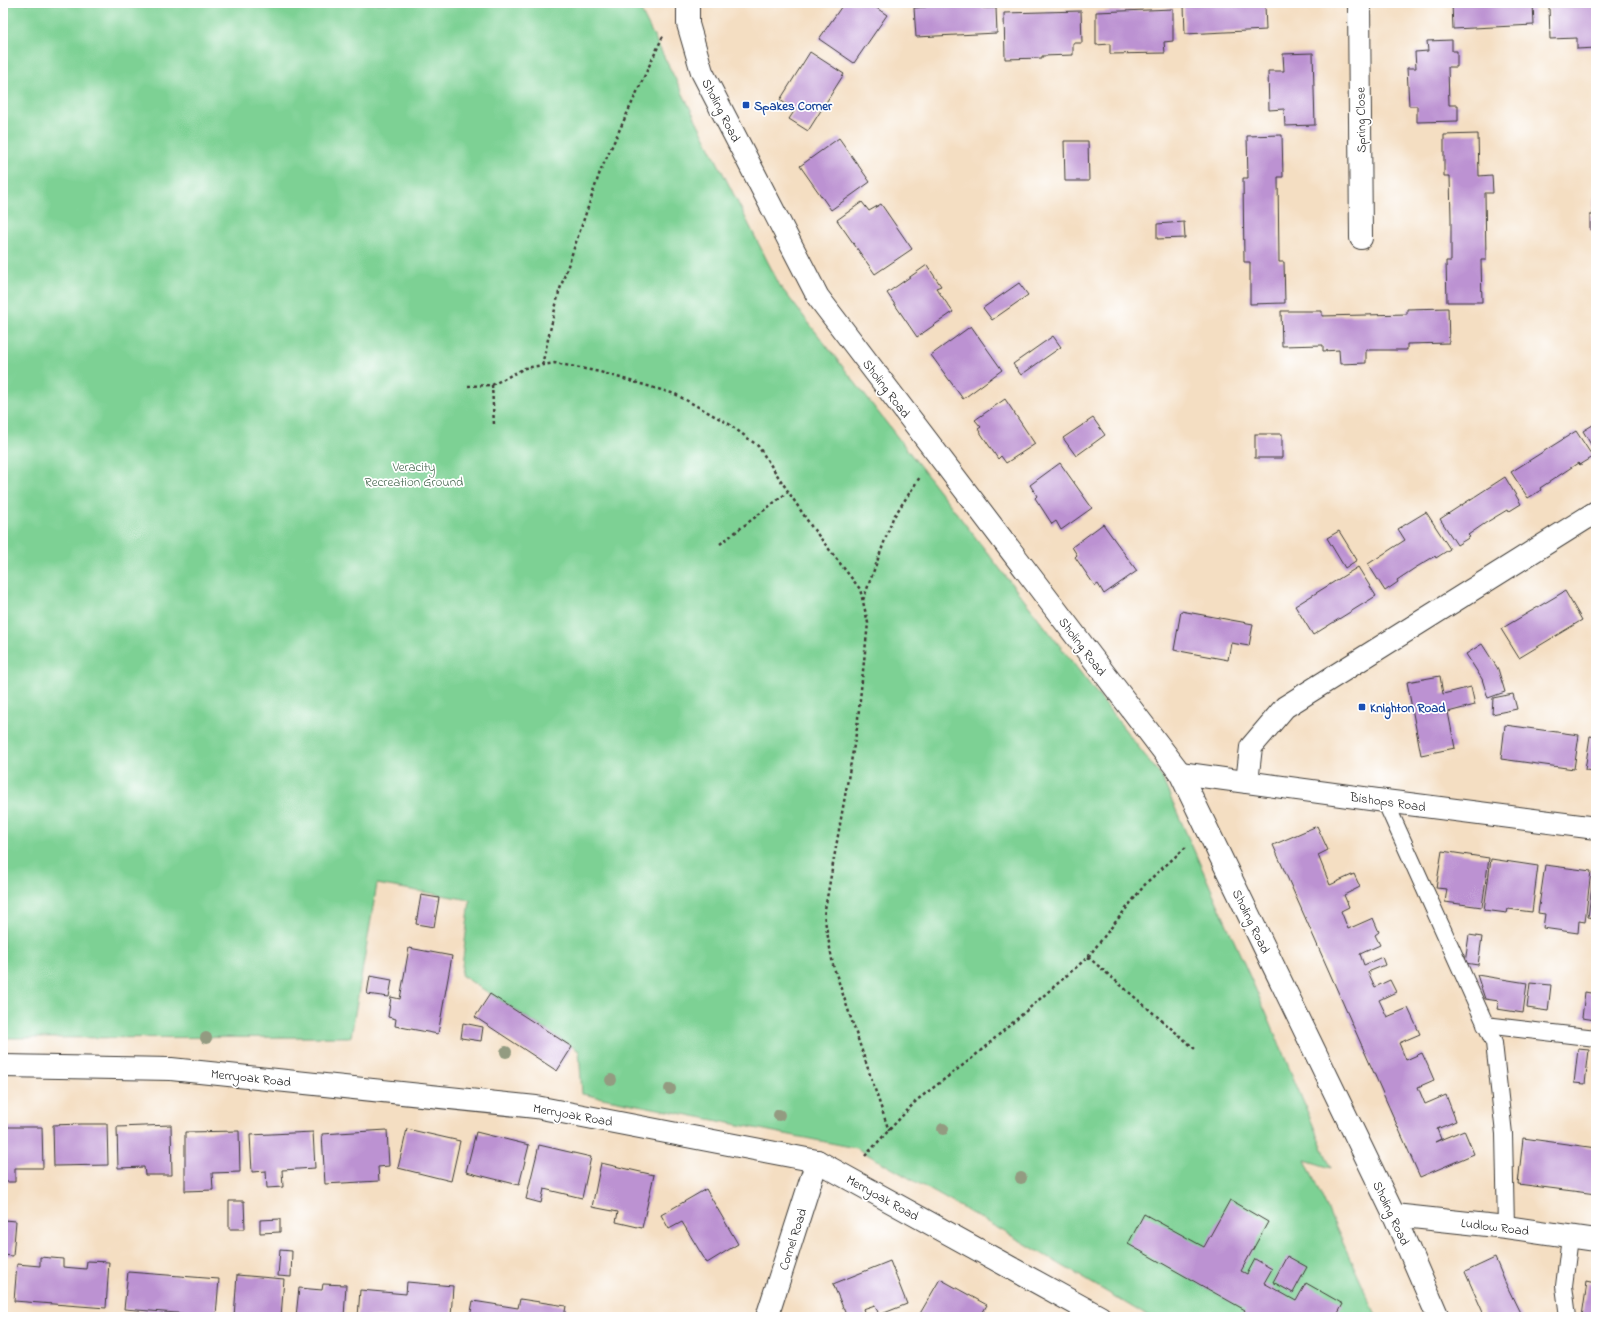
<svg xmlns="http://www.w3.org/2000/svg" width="1599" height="1320" viewBox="0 0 1599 1320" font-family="'Indie Flower',sans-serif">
	<rect width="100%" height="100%" fill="#fff"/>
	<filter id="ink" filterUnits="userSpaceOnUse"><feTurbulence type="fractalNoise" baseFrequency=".025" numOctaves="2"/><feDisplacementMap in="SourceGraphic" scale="8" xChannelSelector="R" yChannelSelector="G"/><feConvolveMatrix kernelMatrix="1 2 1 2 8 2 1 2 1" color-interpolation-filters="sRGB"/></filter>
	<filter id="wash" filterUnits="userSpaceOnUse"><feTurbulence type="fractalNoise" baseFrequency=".012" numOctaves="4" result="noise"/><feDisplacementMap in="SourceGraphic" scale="16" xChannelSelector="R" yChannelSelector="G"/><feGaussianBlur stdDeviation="0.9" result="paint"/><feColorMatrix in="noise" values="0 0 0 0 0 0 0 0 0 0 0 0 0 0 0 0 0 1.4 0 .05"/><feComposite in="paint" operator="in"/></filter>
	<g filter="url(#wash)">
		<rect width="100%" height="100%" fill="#f4dec2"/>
		<!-- green -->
		<path fill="#7dd194" stroke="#4c7658" d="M3 3H637L780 286 1161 776 1267 1015 1331 1168 1305 1160 1377 1317H1149L1024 1243 856 1148 582 1094 579 1051 461 975 470 900 377 884 351 1037 3 1038Z"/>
		<g id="blocks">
			<!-- building -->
			<g fill="#bc92d2">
				<path d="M844 3H869L887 15 854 63 819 39Z"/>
				<path d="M926 3H982L983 8H996L997 33 916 37 914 8 926 7Z"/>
				<path d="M1195 3H1252V5H1265L1266 30 1185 34 1184 5 1195 4Z"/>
				<path d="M1452 3H1533L1534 25 1453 29Z"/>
				<path d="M1596 4V48L1577 49V38L1550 39 1549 6Z"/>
				<path d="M1173 9V41L1164 42 1165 53 1110 54V44L1096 45V12Z"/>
				<path d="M1081 11 1082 43H1073V55L1042 56V58L1005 59 1004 13Z"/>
				<path d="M1452 40V51H1457V67H1448L1449 105H1458V121L1417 122V106H1409L1407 68H1416L1415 52 1428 51 1427 41Z"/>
				<path d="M810 52 844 74 808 131 789 119 795 110 780 100Z"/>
				<path d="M1313 53 1315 125 1285 126 1284 109 1269 110 1268 71H1284L1283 54Z"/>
				<path d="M1478 134 1479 176 1492 175 1493 193H1485L1486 260H1481L1482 302H1447L1446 261H1451V219L1450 176H1444V135Z"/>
				<path d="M1282 135 1283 177H1278L1279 262H1284L1285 303 1250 304V262H1244L1243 178H1248L1247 136Z"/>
				<path d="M839 138 870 182 831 210 800 166Z"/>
				<path d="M1064 141H1088L1089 181H1065Z"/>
				<path d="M1594 197H1596V230H1590V215H1593Z"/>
				<path d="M862 202 869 211 881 204 912 249 875 274 837 220Z"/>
				<path d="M1184 222 1185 238 1157 239V224Z"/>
				<path d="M927 265 941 286 936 288 953 312 917 337 887 293Z"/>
				<path d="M1019 283 1028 295 992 320 983 308Z"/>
				<path d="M1448 308 1449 343 1407 344V350H1366V363L1340 364 1339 350 1323 351V345L1282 346 1281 311H1322V316L1407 314V309Z"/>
				<path d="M971 326 1002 370 963 399 931 355Z"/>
				<path d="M1053 336 1061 347 1021 375 1013 364Z"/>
				<path d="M1005 399 1035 444 1006 463 1001 456 998 459 978 429 981 427 975 420Z"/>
				<path d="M1093 418 1105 435 1076 456 1063 438Z"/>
				<path d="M1596 423V453L1583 431Z"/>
				<path d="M1576 431 1593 457 1580 465 1578 463 1540 488 1541 490 1528 498 1511 472Z"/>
				<rect x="1255" y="434" width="27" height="24"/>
				<path d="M1060 463 1092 508 1061 530 1056 521 1052 524 1043 510 1035 498 1037 496 1030 485Z"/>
				<path d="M1505 477 1521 504 1508 512 1507 510 1487 522 1468 535 1470 537 1457 545 1440 519Z"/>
				<path d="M1426 512 1450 549 1436 558 1435 556 1415 568 1397 580 1398 582 1385 591 1368 564 1405 540 1398 529Z"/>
				<path d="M1103 524 1137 571 1104 594 1098 584 1095 586 1075 557 1077 555 1072 547Z"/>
				<path d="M1339 531 1357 560 1345 568 1327 538Z"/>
				<path d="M1358 567 1376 596 1313 635 1295 606Z"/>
				<path d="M1565 591 1582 620 1519 658 1501 629Z"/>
				<path d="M1181 611 1253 624 1249 646 1231 643 1228 660 1174 650Z"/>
				<path d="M1482 644 1498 669 1505 692 1488 698 1482 679 1466 654Z"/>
				<path d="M1440 676 1443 694 1471 687 1475 705 1448 712 1455 748 1421 755 1407 682Z"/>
				<path d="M1513 694 1517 709 1492 714 1493 698Z"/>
				<path d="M1505 725 1579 735 1574 769 1501 759Z"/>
				<path d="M1590 736 1596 737V771L1585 770Z"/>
				<path d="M1317 826 1328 850 1318 855 1330 885 1354 874 1360 887 1344 895 1349 907 1341 911 1348 929 1373 918 1379 932 1375 935 1380 945 1360 954 1364 965 1382 957 1385 965 1368 972 1375 987 1390 980 1396 992 1379 1000 1387 1017 1408 1008 1420 1034 1399 1043 1406 1060 1422 1053 1428 1066 1434 1080 1418 1087 1425 1104 1446 1095 1456 1121 1437 1129 1441 1139 1435 1142 1464 1130 1474 1154 1420 1177 1273 845Z"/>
				<path d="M1442 851 1489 858 1482 907 1445 902 1447 889 1436 888Z"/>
				<path d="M1491 859 1538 866 1532 912 1508 909 1507 913 1484 910Z"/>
				<path d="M1545 865 1591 871 1585 922 1579 921 1578 933 1543 928 1545 914 1538 913Z"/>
				<path d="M1594 871 1596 872V918L1588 917Z"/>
				<path d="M421 895 439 898 434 927 416 924Z"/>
				<path d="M1469 935 1482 937 1478 965 1465 963Z"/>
				<path d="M409 948 452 956 438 1034 395 1026 396 1019 388 1017 391 997 400 999Z"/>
				<path d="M1477 975 1527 983 1523 1013 1497 1009 1499 1001 1485 999Z"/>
				<path d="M370 976 392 980 389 997 367 994Z"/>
				<path d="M1530 983 1551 985 1548 1011 1527 1008Z"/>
				<path d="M1585 992 1596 994V1020L1582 1018Z"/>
				<path d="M490 994 572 1047 557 1071 475 1017Z"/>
				<path d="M463 1023 483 1027 481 1041 461 1038Z"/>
				<path d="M1578 1049 1589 1050 1585 1084 1574 1083Z"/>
				<path d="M80 1124H107L108 1165 54 1166 53 1125Z"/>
				<path d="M171 1125 172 1175H145L144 1167 118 1168 117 1127Z"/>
				<path d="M3 1127H42L43 1168H15V1182H3Z"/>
				<path d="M407 1129 460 1141 451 1181 398 1168Z"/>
				<path d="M387 1130 389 1166 378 1167 379 1181 325 1184 322 1134Z"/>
				<path d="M239 1131 240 1172 212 1173 213 1190 185 1191V1132Z"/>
				<path d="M313 1132 315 1168 282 1170 283 1187 267 1188 266 1171 252 1172 250 1135Z"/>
				<path d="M476 1132 529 1145 519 1185 466 1172Z"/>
				<path d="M1523 1138 1596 1148V1194L1518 1184Z"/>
				<path d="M539 1145 591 1157 582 1198 544 1189 541 1203 526 1199Z"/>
				<path d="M601 1163 654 1175 642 1228 616 1222 618 1212 592 1207Z"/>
				<path d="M706 1189 738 1244 707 1263 682 1222 669 1229 661 1215Z"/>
				<path d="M1230 1200 1268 1222 1241 1271 1247 1274 1255 1259 1272 1269 1264 1283 1296 1301 1306 1283 1343 1304 1336 1317H1241L1245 1310 1128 1244 1144 1214 1204 1247Z"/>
				<path d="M229 1201H244L245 1229H229Z"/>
				<path d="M280 1219V1232L260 1233V1220Z"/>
				<path d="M3 1220 16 1221 13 1256 3 1255Z"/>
				<path d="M280 1250 292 1251 291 1277 278 1276Z"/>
				<path d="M1287 1256 1307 1267 1293 1293 1273 1282Z"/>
				<path d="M40 1257 63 1259V1267L86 1269 87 1261 109 1262 106 1308 14 1301 17 1264 40 1266Z"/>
				<path d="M1495 1258 1505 1282 1522 1317H1485L1465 1272Z"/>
				<path d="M890 1261 907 1304 879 1315 875 1305 863 1309 866 1317H847L833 1284Z"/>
				<path d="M128 1272 219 1279 216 1316 124 1309Z"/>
				<path d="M237 1275 284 1279 281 1317H234Z"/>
				<path d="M940 1279 987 1305 980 1317H918Z"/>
				<path d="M407 1282 453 1286 451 1317H358L360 1290 406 1294Z"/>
				<path d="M1587 1282 1596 1284V1317L1582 1316Z"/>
				<path d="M323 1284 346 1285 344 1317H296L299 1288 322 1290Z"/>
				<path d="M520 1299 566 1306 564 1317H470L473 1301 518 1308Z"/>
			</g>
		</g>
	</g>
	<g filter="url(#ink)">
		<use href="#blocks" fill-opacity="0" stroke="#3c3935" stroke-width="1"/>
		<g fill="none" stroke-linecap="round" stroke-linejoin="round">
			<!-- service casing -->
			<g stroke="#3c3935" stroke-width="18">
				<g id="service">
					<path d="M1385 801 1494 1043 1504 1134 1506 1227"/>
					<path d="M1485 1025 1596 1038"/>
					<path d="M1568 1317 1564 1286 1570 1237"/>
				</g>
			</g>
			<!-- minor casing -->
			<g stroke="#3c3935" stroke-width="24">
				<g id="minor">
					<path d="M688 3V24L702 72 818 297 1180 773 1394 1215 1438 1317"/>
					<path d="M1359 3 1361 238"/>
					<path d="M1180 773 1385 801 1596 828"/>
					<path d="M1247 782 1251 747 1285 707 1596 512"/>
					<path d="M1394 1215 1506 1227 1596 1240"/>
					<path d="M767 1317 817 1161"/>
				</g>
			</g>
			<!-- tertiary casing -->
			<g stroke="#3c3935" stroke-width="24">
				<path id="tertiary" d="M3 1066 171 1069 536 1107 817 1161 1100 1317"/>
			</g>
			<!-- path -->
			<g stroke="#3c3935" stroke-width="2.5" stroke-dasharray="3 3" stroke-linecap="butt">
				<path d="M542 365 559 292 600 172 663 36"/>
				<path d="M492 385 494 425"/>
				<path d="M468 386 492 385 525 368 555 363 600 372 675 394 729 424 758 446 811 526 860 589 868 623 857 728 824 915 833 965 889 1131"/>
				<path d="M720 544 788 492"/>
				<path d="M863 600 893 518 920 477"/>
				<path d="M1088 957 1195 1049"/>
				<path d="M865 1156 917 1100 971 1059 1088 957 1147 882 1186 847"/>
			</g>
			<!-- service -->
			<use href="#service" stroke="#fff" stroke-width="16"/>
			<!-- minor -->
			<use href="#minor" stroke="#fff" stroke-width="22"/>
			<!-- tertiary -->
			<use href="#tertiary" stroke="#fff" stroke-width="22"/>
		</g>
		<!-- trees -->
		<g fill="#939b81">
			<circle cx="206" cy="1038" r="6"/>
			<circle cx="506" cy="1052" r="6"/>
			<circle cx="611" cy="1080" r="6"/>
			<circle cx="670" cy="1089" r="6"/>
			<circle cx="779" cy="1115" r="6"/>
			<circle cx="943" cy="1129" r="6"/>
			<circle cx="1021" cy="1178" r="6"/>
		</g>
	</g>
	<!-- markers -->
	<g fill="#1a4fb4" stroke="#fff" stroke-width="1.5">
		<rect x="742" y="101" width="8" height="8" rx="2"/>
		<rect x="1358" y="703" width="8" height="8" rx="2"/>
	</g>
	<g text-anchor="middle" stroke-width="3.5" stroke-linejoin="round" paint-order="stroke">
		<!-- transit labels -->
		<g font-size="13" font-weight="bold" fill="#164399" stroke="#fff" text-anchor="start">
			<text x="754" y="110">Spakes Corner</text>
			<text x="1370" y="712">Knighton Road</text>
		</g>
		<!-- street labels -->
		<g font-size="13" fill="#1c1c1c" stroke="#fff">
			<text transform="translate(722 110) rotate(63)" y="5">Sholing Road</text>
			<text transform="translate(1360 120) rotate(-91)" y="5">Spring Close</text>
			<text transform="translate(887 388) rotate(53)" y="5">Sholing Road</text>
			<text transform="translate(1083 646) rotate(53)" y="5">Sholing Road</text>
			<text transform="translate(1388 801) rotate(8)" y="5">Bishops Road</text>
			<text transform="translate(1252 921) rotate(64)" y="5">Sholing Road</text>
			<text transform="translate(251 1077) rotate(6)" y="5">Merryoak Road</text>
			<text transform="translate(573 1114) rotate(10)" y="5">Merryoak Road</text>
			<text transform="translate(883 1197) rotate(29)" y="5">Merryoak Road</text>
			<text transform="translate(1392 1213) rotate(65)" y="5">Sholing Road</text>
			<text transform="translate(1495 1226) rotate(7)" y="5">Ludlow Road</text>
			<text transform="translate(792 1239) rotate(-72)" y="5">Cornel Road</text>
		</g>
		<!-- park labels -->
		<g font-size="13" fill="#43644c" stroke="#fff">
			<text x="414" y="471">Veracity<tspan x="414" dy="15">Recreation Ground</tspan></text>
		</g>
	</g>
	<!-- margin -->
	<rect width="1599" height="1320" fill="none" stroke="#fff" stroke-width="16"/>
</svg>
